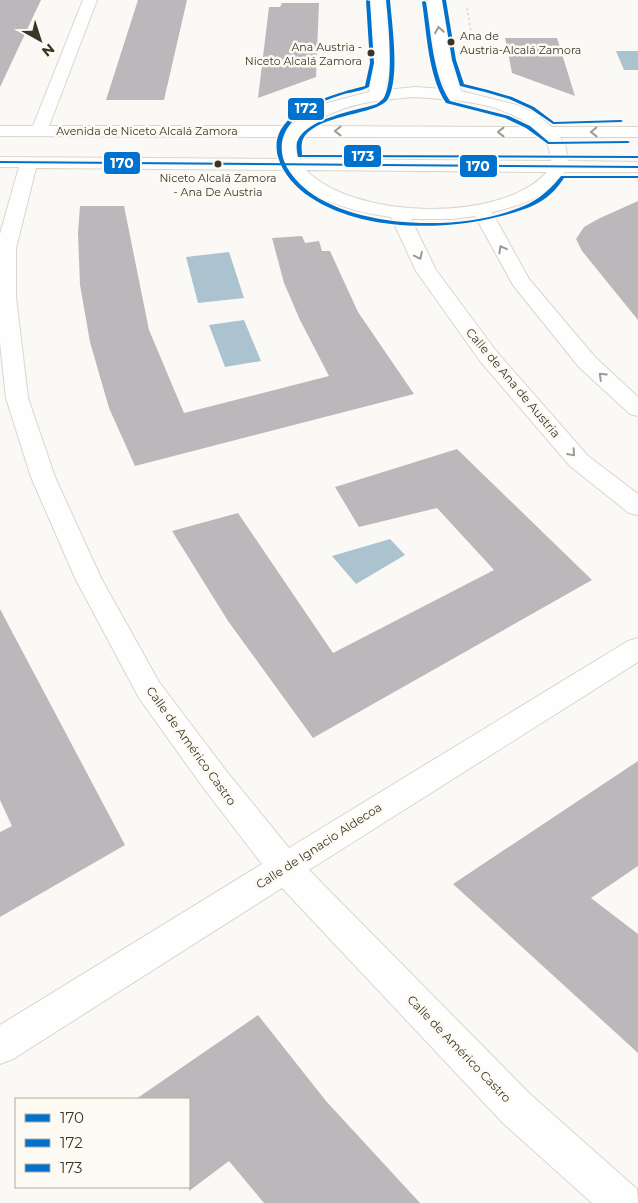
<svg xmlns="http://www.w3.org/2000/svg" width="638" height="1203" viewBox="0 0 638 1203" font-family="Montserrat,sans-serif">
	<rect width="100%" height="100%" fill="#fbf9f5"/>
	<!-- water -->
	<g fill="#aac3cf">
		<path d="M616 51H638V70H624Z"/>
		<path d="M229 252 244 298 198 303 186 257Z"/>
		<path d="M244 320 261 361 225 367 209 325Z"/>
		<path d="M390 539 405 555 356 584 332 556Z"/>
	</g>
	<!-- building -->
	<g fill="#bbb8bc">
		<path d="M0 0H41L0 87Z"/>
		<path d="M138 0H187L164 100H106Z"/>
		<path d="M282 3H319L316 77 258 98 269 7H280Z"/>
		<path d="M505 38H557L575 96 512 73Z"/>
		<path d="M638 201V320L582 251 576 239 584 227 598 219Z"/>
		<path d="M80 206H124L149 330 184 413 329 376 300 320 284 283 272 238 302 236 305 243 319 241 322 251H330L358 312 414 394 135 466 109 408 90 342 80 285 78 233Z"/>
		<path d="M457 449 592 580 313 738 228 621 172 531 238 513 333 653 494 570 437 508 359 527 335 487Z"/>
		<path d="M0 609 125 845 0 917V832L12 826 0 800Z"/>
		<path d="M638 761V866L591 898 638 934V1053L453 884Z"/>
		<path d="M258 1015 326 1101 420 1203H264L229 1161 189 1191V1099H136Z"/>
	</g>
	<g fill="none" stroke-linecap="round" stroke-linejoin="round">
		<!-- minor casing -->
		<g stroke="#d9d6cd" stroke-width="2">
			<path id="minor" d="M83 0H97L49 126H290L320 105 369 92 374 64 371 0H385L390 64 385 90 415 87 445 89 436 62 427 0H441L452 62 461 91 517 105 535 113 552 127H638V137H560L566 148 568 161 638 162V172H565C549 197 519 206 492 212L529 279 595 357 638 397V416L630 414 579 367 513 285 475 216 452 219H411L436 270 496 351 588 456 638 494V515L629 513 570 466 480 361 416 271 391 217C356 212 308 201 287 170L36 168 16 248V297L28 398 55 477 101 578 159 682 227 772 289 848 628 641 638 638V662L309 870 531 1095 637 1189 638 1203H592L503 1123 282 888 13 1059 0 1064V1025L262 864 205 790 139 698 75 578 31 477 6 398 0 342V234L19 167H0V157L282 159 280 147 283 137 0 136V126H33ZM415 97C455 100 499 101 532 127L310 126C341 103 377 100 415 97ZM300 137H542L549 148 551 161 300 159 297 147ZM306 170 547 172C501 224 352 219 306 170Z"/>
		</g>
		<!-- path -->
		<path stroke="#e0dfdd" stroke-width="2" stroke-dasharray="2.5 2.5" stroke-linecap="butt" d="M467 8 471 31"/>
		<!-- minor -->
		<use href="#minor" fill="#fefefe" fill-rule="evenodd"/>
		<!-- bus-1 casing -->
		<g stroke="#fdfaf3" stroke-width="3">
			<path id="bus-1" d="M0 161 638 166V168L0 163Z"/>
		</g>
		<!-- bus-2 casing -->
		<g stroke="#fdfaf3" stroke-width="3">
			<g id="bus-2">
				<path d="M367 0 370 1 374 63 369 87C362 91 352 92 344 94 325 100 301 109 289 126 282 135 280 147 283 158 287 171 297 182 308 191 361 231 472 232 530 203 543 196 552 187 561 176H638V178H564C558 187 552 194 543 200 529 209 513 213 497 217 442 231 360 231 310 197 296 188 283 174 278 157 266 112 333 94 365 86L370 63 366 1Z"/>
				<path d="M424 1 426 2C431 32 433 76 450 101L509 116 530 126 549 142 628 141 630 142 628 143 548 144 526 128 505 118 446 103C428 76 427 34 422 2Z"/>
			</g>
		</g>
		<!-- bus-3 casing -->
		<g stroke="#fdfaf3" stroke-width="3">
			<g id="bus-3">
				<path d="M386 0H390C392 25 400 77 388 99 378 116 308 114 302 143 301 146 302 151 302 155L638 156V158L298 157C297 153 296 146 297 142 306 118 355 111 377 104 378 103 382 100 383 99 395 82 388 21 386 0Z"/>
				<path d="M442 0H446L456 60 464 84 488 90 512 97 534 107 554 122 621 120 623 121 621 122 553 124 531 109 509 99 485 92 460 86 452 60Z"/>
			</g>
		</g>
		<!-- bus-1 -->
		<use href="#bus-1" fill="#0072ce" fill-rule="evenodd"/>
		<!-- bus-2 -->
		<use href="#bus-2" fill="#0072ce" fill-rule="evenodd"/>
		<!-- bus-3 -->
		<use href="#bus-3" fill="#0072ce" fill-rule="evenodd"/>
	</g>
	<!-- one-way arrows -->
	<defs><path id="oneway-chevron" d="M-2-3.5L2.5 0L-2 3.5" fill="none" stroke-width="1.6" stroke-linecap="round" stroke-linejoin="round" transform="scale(1.25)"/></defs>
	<g stroke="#9c9a92">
		<use href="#oneway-chevron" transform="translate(439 30) rotate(-99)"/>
		<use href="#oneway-chevron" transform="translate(338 131) rotate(-180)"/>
		<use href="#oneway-chevron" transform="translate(501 132) rotate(-180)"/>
		<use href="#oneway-chevron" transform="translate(594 132) rotate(179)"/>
		<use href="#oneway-chevron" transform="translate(502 249) rotate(-119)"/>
		<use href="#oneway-chevron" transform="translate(419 256) rotate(65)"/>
		<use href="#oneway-chevron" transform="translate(602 376) rotate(-137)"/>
		<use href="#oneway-chevron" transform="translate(572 453) rotate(49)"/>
	</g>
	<!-- markers -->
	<g fill="#3b3527" stroke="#fdfaf3" stroke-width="2">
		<circle cx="451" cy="42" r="4.5"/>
		<circle cx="371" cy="53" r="4.5"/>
		<circle cx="218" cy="164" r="4.5"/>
	</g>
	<g text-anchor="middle" stroke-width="5" stroke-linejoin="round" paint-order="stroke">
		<!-- bus labels -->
		<g font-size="11" fill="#3b3527" stroke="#fdfaf3" text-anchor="start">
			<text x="460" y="40">Ana de<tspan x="460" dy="14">Austria-Alcalá Zamora</tspan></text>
			<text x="362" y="51" text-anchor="end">Ana Austria -<tspan x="362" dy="14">Niceto Alcalá Zamora</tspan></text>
			<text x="218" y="182" text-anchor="middle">Niceto Alcalá Zamora<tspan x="218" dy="14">- Ana De Austria</tspan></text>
		</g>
		<!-- far-street labels -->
		<g font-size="11" fill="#3b3527" stroke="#fdfaf3">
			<text x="147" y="135">Avenida de Niceto Alcalá Zamora</text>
		</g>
		<!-- street labels -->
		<g font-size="12" fill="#3b3527" stroke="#fdfaf3">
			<text transform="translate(513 383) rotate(50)" y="4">Calle de Ana de Austria</text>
			<text transform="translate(191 746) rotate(54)" y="4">Calle de Américo Castro</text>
			<text transform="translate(319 846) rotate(-33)" y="4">Calle de Ignacio Aldecoa</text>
			<text transform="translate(459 1049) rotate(46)" y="4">Calle de Américo Castro</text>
		</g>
	</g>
	<g stroke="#fdfaf3" stroke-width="2">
		<rect x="287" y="97" width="38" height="24" rx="5" fill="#0072ce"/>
		<rect x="343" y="144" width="39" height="24" rx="5" fill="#0072ce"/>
		<rect x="103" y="151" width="38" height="24" rx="5" fill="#0072ce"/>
		<rect x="459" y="154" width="39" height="24" rx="5" fill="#0072ce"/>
	</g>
	<g font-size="14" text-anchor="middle" font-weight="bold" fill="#fff">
		<text x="306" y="113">172</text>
		<text x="363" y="161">173</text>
		<text x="122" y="168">170</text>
		<text x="478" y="171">170</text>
	</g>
	<!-- legend -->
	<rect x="15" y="1098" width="175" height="90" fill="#fdfaf3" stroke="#afaba1"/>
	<rect x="25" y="1114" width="25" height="8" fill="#0072ce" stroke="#afaba1"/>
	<text x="60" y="1123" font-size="15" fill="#3b3527">170</text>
	<rect x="25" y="1139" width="25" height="8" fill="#0072ce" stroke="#afaba1"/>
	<text x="60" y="1148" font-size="15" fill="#3b3527">172</text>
	<rect x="25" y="1164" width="25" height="8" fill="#0072ce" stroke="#afaba1"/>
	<text x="60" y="1173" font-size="15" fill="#3b3527">173</text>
	<!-- north arrow -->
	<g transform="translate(40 40) rotate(141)" stroke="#fdfaf3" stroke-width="4" paint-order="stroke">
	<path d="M0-4L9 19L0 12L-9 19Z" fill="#3b3527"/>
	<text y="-8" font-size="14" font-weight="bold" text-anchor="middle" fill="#3b3527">N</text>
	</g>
</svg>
